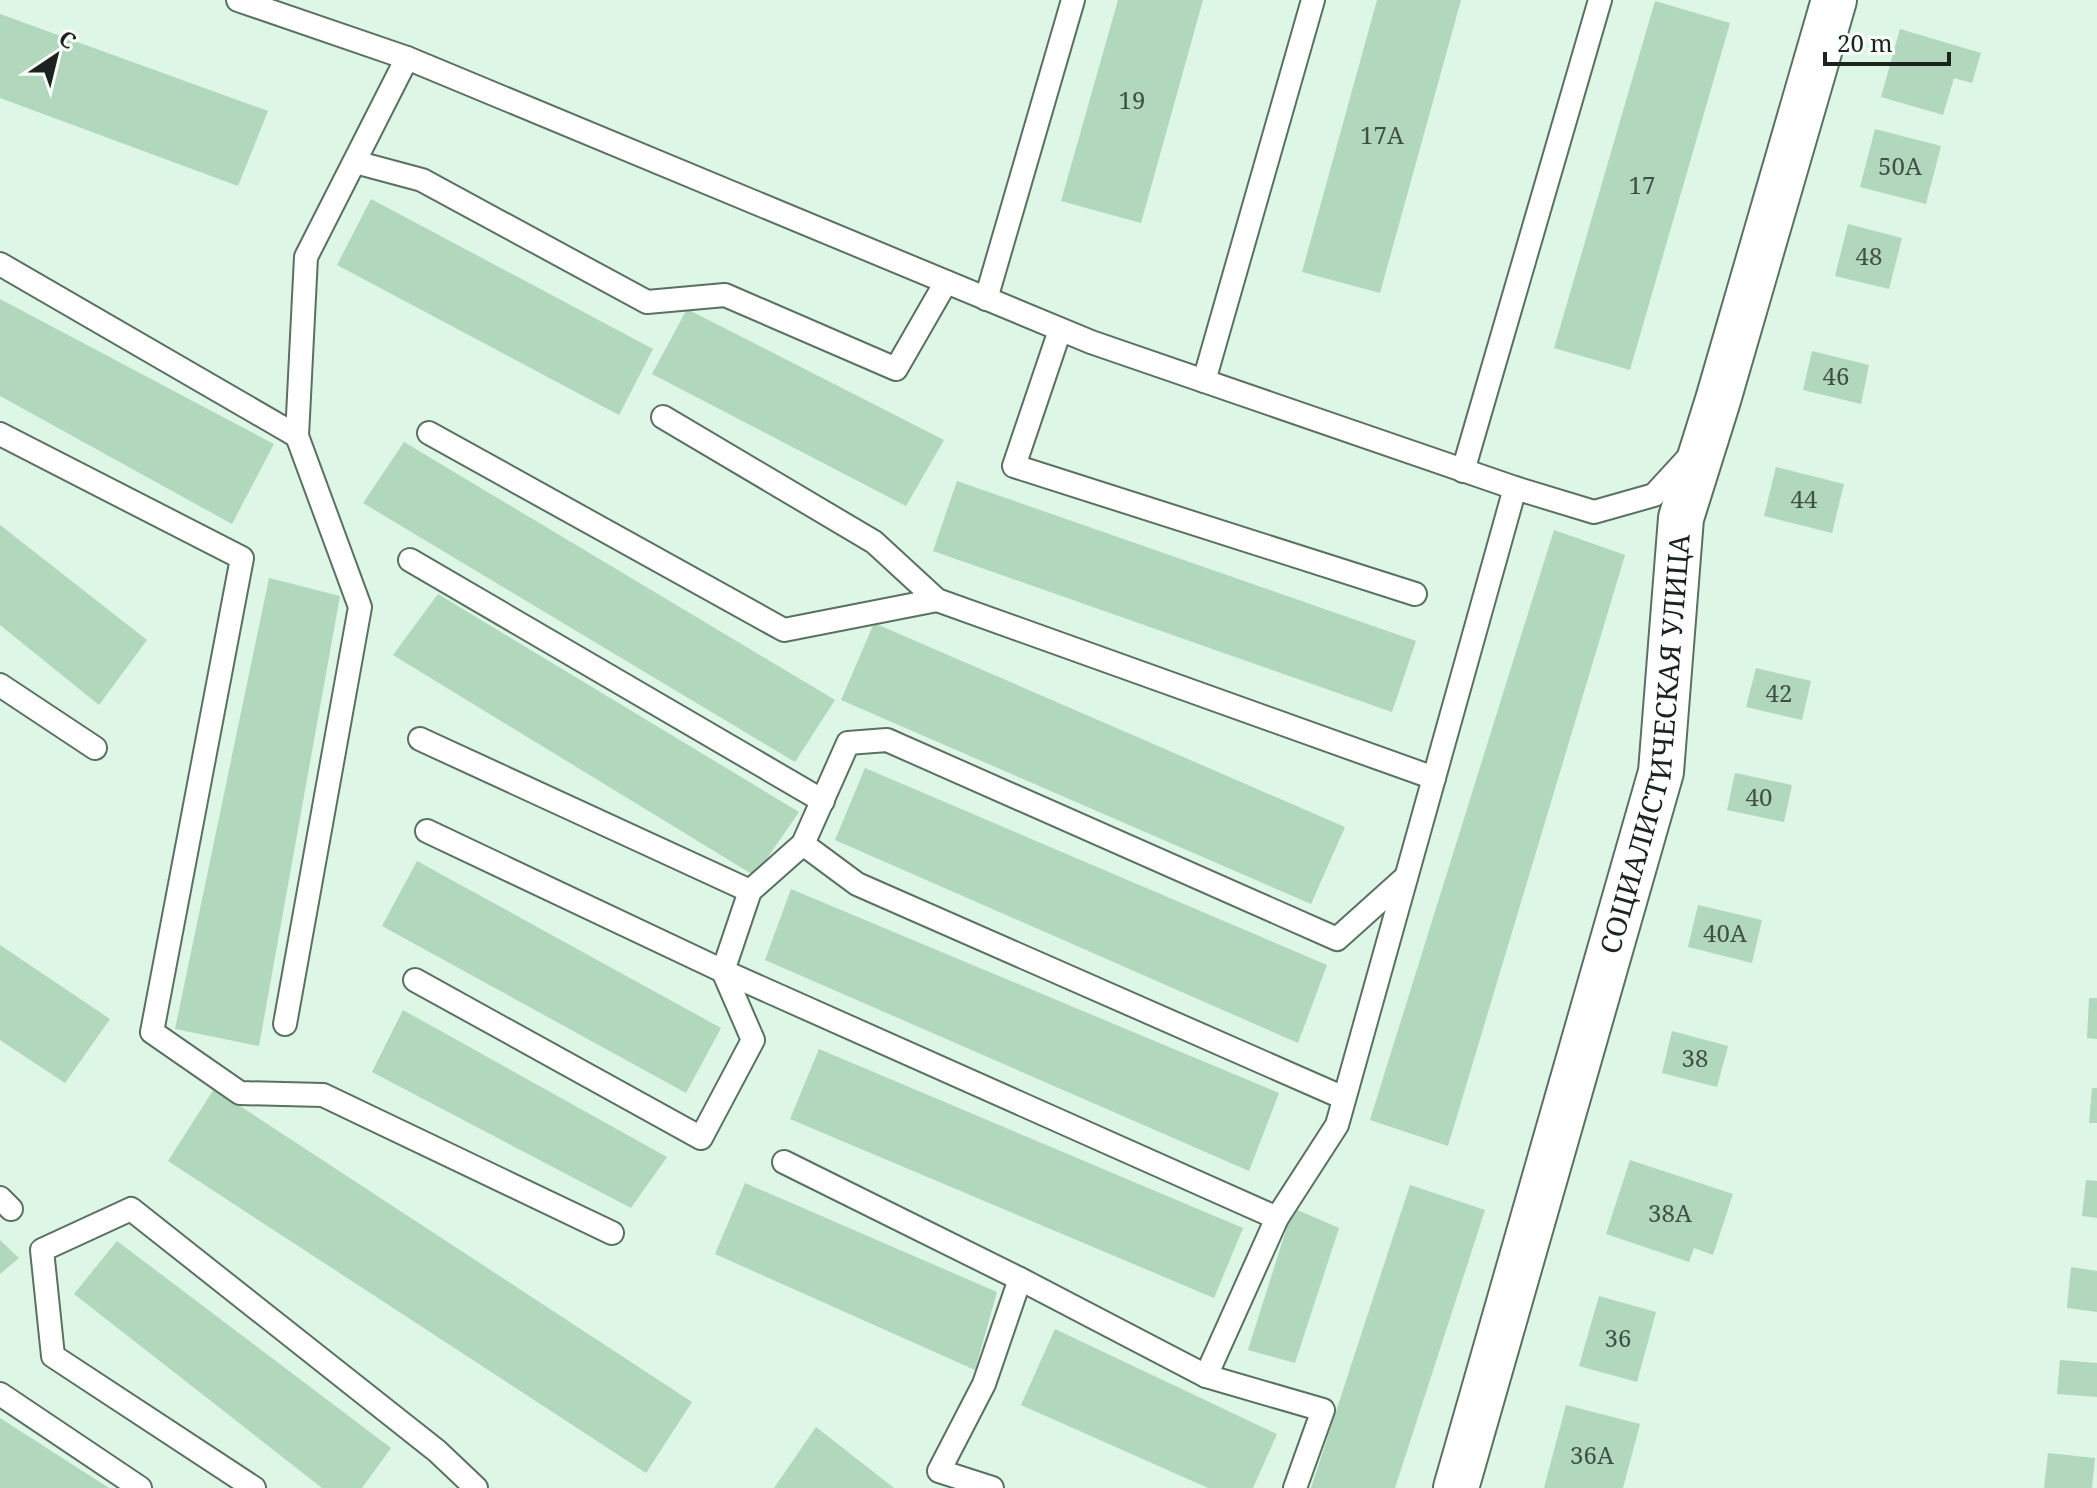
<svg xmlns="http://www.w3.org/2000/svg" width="2097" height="1488" viewBox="0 0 2097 1488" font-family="'Noto Serif',serif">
	<rect width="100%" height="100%" fill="#ddf6e5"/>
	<!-- building -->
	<g fill="#b1d8bd">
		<path d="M1118 0H1203L1141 223 1061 201Z"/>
		<path d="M1377 0H1461L1380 293 1302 272Z"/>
		<path d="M1655 1 1730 23 1630 370 1554 348Z"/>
		<path d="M0 14 268 111 238 186 0 98Z"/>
		<path d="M1900 29 1981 53 1972 83 1954 78 1943 115 1881 97Z"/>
		<path d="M1875 129 1941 146 1926 204 1860 187Z"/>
		<path d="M371 199 653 349 619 415 337 265Z"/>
		<path d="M1848 224 1902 238 1889 289 1835 276Z"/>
		<path d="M0 299 274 444 232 524 0 396Z"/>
		<path d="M687 309 944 440 906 506 652 374Z"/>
		<path d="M1812 351 1869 365 1861 404 1803 390Z"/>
		<path d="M404 442 835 700 795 762 363 503Z"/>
		<path d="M1776 467 1844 484 1832 533 1764 516Z"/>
		<path d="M957 481 1416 641 1392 712 933 551Z"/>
		<path d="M0 525 147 640 99 705 0 625Z"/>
		<path d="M1554 530 1625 555 1448 1146 1370 1120Z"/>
		<path d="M269 578 340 596 259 1046 175 1029Z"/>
		<path d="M438 594 799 812 755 876 393 655Z"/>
		<path d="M874 623 1345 827 1311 904 841 700Z"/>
		<path d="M1756 668 1811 681 1802 720 1746 707Z"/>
		<path d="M865 768 1327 965 1298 1043 835 840Z"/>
		<path d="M1735 773 1792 785 1784 822 1727 810Z"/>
		<path d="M417 861 721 1028 686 1093 382 926Z"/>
		<path d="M791 889 1279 1093 1249 1171 765 960Z"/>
		<path d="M1698 905 1762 920 1752 963 1688 947Z"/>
		<path d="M0 945 110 1019 65 1083 0 1040Z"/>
		<path d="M2089 998H2097V1039L2087 1038Z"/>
		<path d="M403 1010 667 1157 631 1208 372 1072Z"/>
		<path d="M1672 1031 1728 1046 1717 1087 1662 1073Z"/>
		<path d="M819 1049 1243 1228 1214 1298 790 1119Z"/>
		<path d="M2092 1088H2097V1123H2089Z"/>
		<path d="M214 1089 692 1402 646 1473 168 1161Z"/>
		<path d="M1630 1160 1733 1194 1713 1255 1694 1248 1689 1262 1606 1234Z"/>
		<path d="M2086 1180 2097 1181V1218L2082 1216Z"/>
		<path d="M745 1183 997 1292 975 1370 715 1254Z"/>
		<path d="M1410 1185 1485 1210 1395 1488H1311Z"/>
		<path d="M1293 1208 1339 1228 1295 1363 1248 1350Z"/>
		<path d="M0 1240 19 1258 0 1274Z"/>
		<path d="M117 1241 391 1448 362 1488H322L74 1294Z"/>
		<path d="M2071 1267 2097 1271V1312L2067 1308Z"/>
		<path d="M1599 1296 1656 1312 1637 1382 1579 1366Z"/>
		<path d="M1055 1329 1277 1434 1253 1488H1208L1021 1405Z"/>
		<path d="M2060 1360 2097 1363V1397L2057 1394Z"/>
		<path d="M1566 1405 1640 1424 1623 1488H1544Z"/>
		<path d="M0 1418 109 1488H0Z"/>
		<path d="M816 1427 894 1488H774Z"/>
		<path d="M2048 1453 2095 1458 2092 1488H2044Z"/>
	</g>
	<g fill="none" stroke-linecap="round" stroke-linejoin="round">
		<!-- service casing -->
		<g stroke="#5a7161" stroke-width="26">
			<g id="service">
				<path d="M238 0 407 58 1091 342 1515 488 1594 512 1654 495 1688 458"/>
				<path d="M355 162 422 180 647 302 725 295 896 369 946 282"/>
				<path d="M0 264 297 436"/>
				<path d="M986 299 1073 0"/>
				<path d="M1060 330 1014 466 1415 594"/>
				<path d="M1204 381 1313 0"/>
				<path d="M663 417 874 542 937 600 1434 778"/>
				<path d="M429 433 784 630 937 600"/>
				<path d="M0 434 242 558 152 1032 240 1093 323 1095 612 1233"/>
				<path d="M1463 471 1600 0"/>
				<path d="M410 560 823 801"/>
				<path d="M0 685 95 748"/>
				<path d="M420 739 750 891"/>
				<path d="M427 831 723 971 1277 1218"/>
				<path d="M803 844 857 884 1344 1098"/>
				<path d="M415 980 701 1138 753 1040 723 971 750 891 803 844 848 743 887 740 1337 939 1406 877"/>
				<path d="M285 1024 360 607 297 436 306 257 407 58"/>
				<path d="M784 1162 1020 1279 1206 1376"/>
				<path d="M0 1198 11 1209"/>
				<path d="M0 1394 140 1488"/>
				<path d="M254 1488 53 1356 42 1250 131 1209 437 1451 476 1488"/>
				<path d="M992 1488 939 1471 984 1384 1020 1279"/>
				<path d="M1295 1488 1323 1410 1206 1376 1277 1218 1337 1125 1515 488"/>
			</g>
		</g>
		<!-- minor casing -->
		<g stroke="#5a7161" stroke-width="48">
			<g id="minor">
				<path id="s1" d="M1456 1488 1661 772 1681 518 1718 400 1834 0"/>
			</g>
		</g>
		<!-- service -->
		<use href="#service" stroke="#fff" stroke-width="22"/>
		<!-- minor -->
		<use href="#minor" stroke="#fff" stroke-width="44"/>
	</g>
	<g text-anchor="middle" stroke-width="8" stroke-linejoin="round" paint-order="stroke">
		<!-- number labels -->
		<g font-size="24" fill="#405045">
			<text x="1132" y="109">19</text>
			<text x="1382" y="144">17А</text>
			<text x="1900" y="175">50А</text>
			<text x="1642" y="194">17</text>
			<text x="1869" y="265">48</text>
			<text x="1836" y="385">46</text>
			<text x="1804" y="508">44</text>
			<text x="1779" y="702">42</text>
			<text x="1759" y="806">40</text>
			<text x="1725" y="942">40А</text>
			<text x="1695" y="1067">38</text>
			<text x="1670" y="1222">38А</text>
			<text x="1618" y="1347">36</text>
			<text x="1592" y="1464">36А</text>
		</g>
		<!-- street labels -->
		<g font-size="28" fill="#1a231d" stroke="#f9fefa">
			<text dy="10" stroke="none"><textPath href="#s1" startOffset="770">СОЦИАЛИСТИЧЕСКАЯ УЛИЦА</textPath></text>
		</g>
	</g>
	<!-- north arrow -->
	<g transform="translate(56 56) rotate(35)" stroke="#f9fefa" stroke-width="6" paint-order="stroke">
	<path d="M0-6L14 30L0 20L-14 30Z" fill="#1a231d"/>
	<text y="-12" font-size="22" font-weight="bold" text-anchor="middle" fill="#1a231d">С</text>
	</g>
	<!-- scale -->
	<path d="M1825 52v12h124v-12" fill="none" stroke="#1a231d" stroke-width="4"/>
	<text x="1837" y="52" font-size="24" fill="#1a231d" stroke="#f9fefa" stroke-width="6" paint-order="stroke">20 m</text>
</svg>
